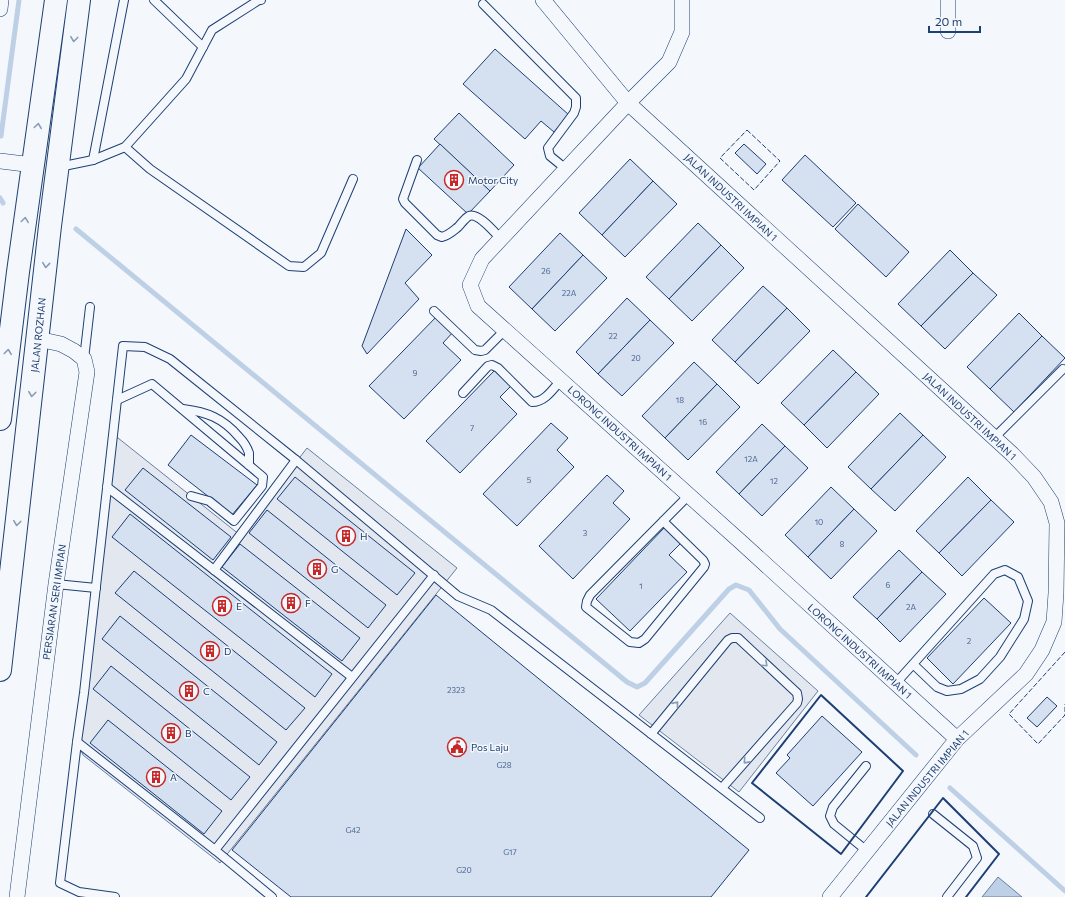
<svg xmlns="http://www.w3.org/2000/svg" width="1065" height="897" viewBox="0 0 1065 897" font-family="Commissioner,sans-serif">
	<rect width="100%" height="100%" fill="#f4f7fb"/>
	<!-- parking -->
	<g fill="#e3e8f0" stroke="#687fa3">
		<path d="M113 434 240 535 307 448 457 568 220 863 83 755 77 742Z"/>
		<path d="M730 613 818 691 739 792 639 715Z"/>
	</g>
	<!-- water -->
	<path fill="#bed0e5" stroke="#687fa3" d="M998 877 1022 897H982Z"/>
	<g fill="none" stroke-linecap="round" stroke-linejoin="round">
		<!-- stream -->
		<g stroke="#bed0e5" stroke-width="5">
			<path d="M1 136 19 0"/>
			<path d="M0 198 3 203"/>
			<path d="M76 229 627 682 637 687 645 683 729 589 736 585 749 590 780 629 916 755"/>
			<path d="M950 788 1065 891"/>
		</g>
	</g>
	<!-- building -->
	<g fill="#d5e0f0" stroke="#1d3f73">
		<path d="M495 49 569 115 554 132 541 121 525 139 463 84Z"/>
		<path d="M459 113 514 165 490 191 434 139Z"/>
		<path d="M440 144 490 191 468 214 418 168Z"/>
		<path d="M744 144 766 164 757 174 735 153Z"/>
		<path d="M805 155 856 203 833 227 782 180Z"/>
		<path d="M630 159 653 181 602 235 579 213Z"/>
		<path d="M653 181 677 204 625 257 602 235Z"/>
		<path d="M858 204 909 252 886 277 835 229Z"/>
		<path d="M698 223 721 245 669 299 646 277Z"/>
		<path d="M406 229 432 255 405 283 419 299 367 354 362 346Z"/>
		<path d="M560 233 583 255 532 309 509 287Z"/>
		<path d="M721 245 744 268 692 321 669 299Z"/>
		<path d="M950 250 973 273 921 326 898 304Z"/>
		<path d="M583 255 607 278 555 331 532 309Z"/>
		<path d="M973 273 997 295 945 349 921 326Z"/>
		<path d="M763 286 787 308 735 362 712 340Z"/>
		<path d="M627 298 650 320 598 374 576 352Z"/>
		<path d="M787 308 810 331 758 384 735 362Z"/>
		<path d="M1019 313 1042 336 990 389 967 367Z"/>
		<path d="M438 315 454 331 443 343 461 360 404 419 369 386Z"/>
		<path d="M650 320 674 343 622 396 598 374Z"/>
		<path d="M1042 336 1065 358 1014 412 990 389Z"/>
		<path d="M833 350 856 372 804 425 781 403Z"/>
		<path d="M694 362 717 384 665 438 642 416Z"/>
		<path d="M495 370 511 386 500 397 517 414 460 473 426 441Z"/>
		<path d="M856 372 879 394 827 448 804 425Z"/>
		<path d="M717 384 740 407 688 460 665 438Z"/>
		<path d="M900 413 923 435 871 489 848 467Z"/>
		<path d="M551 423 568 438 557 450 574 467 517 526 483 494Z"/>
		<path d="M762 424 785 446 739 494 716 472Z"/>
		<path d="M191 435 257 485 232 515 168 465Z"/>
		<path d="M923 435 946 457 895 511 871 489Z"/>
		<path d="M785 446 808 468 762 516 739 494Z"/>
		<path d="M143 468 231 537 213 560 125 490Z"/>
		<path d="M607 475 624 491 613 503 630 519 573 579 539 546Z"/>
		<path d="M295 477 415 573 397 595 277 499Z"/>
		<path d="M968 477 991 500 939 553 916 531Z"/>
		<path d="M831 487 854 509 808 557 785 535Z"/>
		<path d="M991 500 1014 522 962 576 939 553Z"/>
		<path d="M854 509 877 531 831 579 808 557Z"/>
		<path d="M267 510 386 605 368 628 249 533Z"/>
		<path d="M130 514 332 674 315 697 112 537Z"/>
		<path d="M664 528 681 543 669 555 687 572 630 631 596 599Z"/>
		<path d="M240 544 360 638 342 661 222 567Z"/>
		<path d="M899 550 922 572 877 619 853 597Z"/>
		<path d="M134 571 305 708 286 730 115 593Z"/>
		<path d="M922 572 946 594 900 642 877 619Z"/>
		<path d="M436 595 749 850 711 897H291L232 850Z"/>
		<path d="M984 598 1011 623 953 684 927 658Z"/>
		<path d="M120 616 277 742 259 765 102 639Z"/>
		<path d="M111 666 250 777 231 800 93 689Z"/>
		<path d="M1047 697 1057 706 1037 727 1027 718Z"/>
		<path d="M822 716 862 752 813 806 776 773 790 758 787 755Z"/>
		<path d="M108 720 222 811 204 834 90 743Z"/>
	</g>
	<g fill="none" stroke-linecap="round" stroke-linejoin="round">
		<!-- service casing -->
		<g stroke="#1d3f73" stroke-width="10">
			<g id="service">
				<path d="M154 0 203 47"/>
				<path d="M483 4 576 98V107L574 113 548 148 550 156 566 169"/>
				<path d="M125 147 150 169 289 266 304 267 321 253 353 179"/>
				<path d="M93 160 124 0"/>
				<path d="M417 160 403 199 405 203 437 235 442 237C449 235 453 231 458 227 461 224 465 218 469 216 478 212 495 233 501 239"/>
				<path d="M59 167 93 160 125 147 186 79 212 30 259 0H261"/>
				<path d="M434 311 475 350 481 351 485 350 505 330"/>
				<path d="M84 359 90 307"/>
				<path d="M463 393 488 366 492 365 498 368 532 402C545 402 553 389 561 380"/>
				<path d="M117 400 152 384 263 477 262 486 234 521 209 501 191 496"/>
				<path d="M183 409C207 412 223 418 239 437 243 441 247 447 249 453 249 456 249 461 249 465"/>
				<path d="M994 438 1063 369"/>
				<path d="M107 487 352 677"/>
				<path d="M663 521 703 560 705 564 704 567 645 639 639 643 630 642 586 607 587 601 590 595 689 495"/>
				<path d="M214 570 296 460"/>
				<path d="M56 584 96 588"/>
				<path d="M896 683 994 574 1005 570 1018 577 1028 601 1024 619 1000 657 980 679 961 689 947 691 937 687 913 664"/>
				<path d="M651 734 728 640 732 638H738L797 693 798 699 797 703 722 788"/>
				<path d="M77 742 215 850 272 897"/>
				<path d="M866 766 833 807 830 816 834 824 867 851"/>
				<path d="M933 814 973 846 977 858 947 897"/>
				<path d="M215 850 434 575"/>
				<path d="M115 897 79 892 60 883 77 742 84 693 123 346 145 347 170 359 296 460 458 596 491 610 760 818"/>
			</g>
		</g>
		<!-- minor casing -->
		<g stroke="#1d3f73" stroke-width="16">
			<g id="minor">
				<path d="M543 0 628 103 1012 454 1034 477 1051 502 1057 523 1056 593 1054 622 1042 650 1026 674 957 739 830 897"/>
				<path d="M682 0V32L669 62 628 103 482 259 470 285 478 306 742 543 957 739"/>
				<path d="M0 9 1 0"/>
				<path d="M948 31V0"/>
				<path d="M0 161 33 165"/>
				<path d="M17 897 56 584 87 372 84 359 74 351 61 344 38 339"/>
			</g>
		</g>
		<!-- primary casing -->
		<g stroke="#1d3f73" stroke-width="24">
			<g id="primary">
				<path d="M0 419 18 272 56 0"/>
				<path d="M0 670 50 226 79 0"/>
			</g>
		</g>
		<!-- service -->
		<use href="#service" stroke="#f4f7fb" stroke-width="8"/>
		<!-- minor -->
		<use href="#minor" stroke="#f4f7fb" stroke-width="15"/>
		<!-- primary -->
		<use href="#primary" stroke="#f4f7fb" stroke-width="22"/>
		<!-- fence -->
		<g stroke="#1d3f73" stroke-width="1" stroke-dasharray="5 2" stroke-linecap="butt">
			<path d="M747 130 780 161 754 190 720 158Z"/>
			<path d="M1065 652 1009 714 1038 744 1065 715V704"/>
		</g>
		<!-- wall -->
		<g stroke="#1d3f73" stroke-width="2">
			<path d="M821 695 903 771 841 854 752 783Z"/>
			<path d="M866 897 943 798 999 854 966 897"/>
		</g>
	</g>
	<!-- one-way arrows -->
	<defs><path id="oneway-chevron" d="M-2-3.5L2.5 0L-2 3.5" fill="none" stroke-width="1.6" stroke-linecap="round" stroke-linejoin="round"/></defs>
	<g stroke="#889bb7">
		<use href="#oneway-chevron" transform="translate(74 39) rotate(97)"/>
		<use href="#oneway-chevron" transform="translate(38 126) rotate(-82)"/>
		<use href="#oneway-chevron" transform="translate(25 220) rotate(-82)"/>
		<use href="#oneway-chevron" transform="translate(46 265) rotate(96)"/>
		<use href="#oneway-chevron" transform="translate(8 352) rotate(-83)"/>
		<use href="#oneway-chevron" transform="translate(32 394) rotate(97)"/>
		<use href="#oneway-chevron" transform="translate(17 523) rotate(97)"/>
		<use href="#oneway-chevron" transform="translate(765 664) rotate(43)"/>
		<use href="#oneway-chevron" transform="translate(676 704) rotate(-51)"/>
		<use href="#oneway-chevron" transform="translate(746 761) rotate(132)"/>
	</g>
	<!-- icons -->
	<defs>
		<g id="building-ring" transform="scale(1)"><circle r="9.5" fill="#f4f7fb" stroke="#c62828" stroke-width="1.5"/><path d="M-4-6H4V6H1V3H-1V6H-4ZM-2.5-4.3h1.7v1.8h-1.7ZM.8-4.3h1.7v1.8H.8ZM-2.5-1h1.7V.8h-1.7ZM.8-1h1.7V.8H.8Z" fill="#c62828"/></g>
		<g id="civic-ring" transform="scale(1)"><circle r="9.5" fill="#f4f7fb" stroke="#c62828" stroke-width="1.5"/><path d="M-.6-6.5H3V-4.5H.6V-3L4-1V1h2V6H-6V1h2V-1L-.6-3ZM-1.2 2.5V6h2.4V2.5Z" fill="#c62828"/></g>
	</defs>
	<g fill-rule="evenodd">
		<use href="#building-ring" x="454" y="180"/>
		<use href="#building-ring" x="346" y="536"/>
		<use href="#building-ring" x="317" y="569"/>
		<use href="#building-ring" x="291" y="603"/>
		<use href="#building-ring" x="222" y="606"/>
		<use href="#building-ring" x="210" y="651"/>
		<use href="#building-ring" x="189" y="691"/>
		<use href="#building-ring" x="171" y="733"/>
		<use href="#civic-ring" x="457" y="747"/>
		<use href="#building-ring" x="156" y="777"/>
	</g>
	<g text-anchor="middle" stroke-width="3" stroke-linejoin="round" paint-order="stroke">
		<!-- number labels -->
		<g font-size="8" fill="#4b6792">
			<text x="546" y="274">26</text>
			<text x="569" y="296">22A</text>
			<text x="613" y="339">22</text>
			<text x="636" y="361">20</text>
			<text x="415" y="376">9</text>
			<text x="680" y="403">18</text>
			<text x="703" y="425">16</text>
			<text x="472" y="431">7</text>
			<text x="751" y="462">12A</text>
			<text x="529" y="483">5</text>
			<text x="774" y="484">12</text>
			<text x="819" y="525">10</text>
			<text x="585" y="536">3</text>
			<text x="842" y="547">8</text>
			<text x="888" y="588">6</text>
			<text x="641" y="589">1</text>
			<text x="911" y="610">2A</text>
			<text x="969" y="644">2</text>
			<text x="456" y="693">2323</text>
			<text x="504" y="768">G28</text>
			<text x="353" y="833">G42</text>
			<text x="510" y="855">G17</text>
			<text x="464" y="873">G20</text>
		</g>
		<!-- poi labels -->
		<g font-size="10" fill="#1d3f73" stroke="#f4f7fb" text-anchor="start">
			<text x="468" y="184">Motor City</text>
			<text x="360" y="540">H</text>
			<text x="331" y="573">G</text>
			<text x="305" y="607">F</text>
			<text x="236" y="610">E</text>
			<text x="224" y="655">D</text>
			<text x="203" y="695">C</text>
			<text x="185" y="737">B</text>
			<text x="471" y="751">Pos Laju</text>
			<text x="170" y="781">A</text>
		</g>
		<!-- street labels -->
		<g font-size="10" fill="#1d3f73" stroke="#f4f7fb">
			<text transform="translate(731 197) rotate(43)" y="4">JALAN INDUSTRI IMPIAN 1</text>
			<text transform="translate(38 335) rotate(-84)" y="4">JALAN ROZHAN</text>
			<text transform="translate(970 416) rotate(43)" y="4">JALAN INDUSTRI IMPIAN 1</text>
			<text transform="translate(620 433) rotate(42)" y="4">LORONG INDUSTRI IMPIAN 1</text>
			<text transform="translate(54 602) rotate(-82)" y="4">PERSIARAN SERI IMPIAN</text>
			<text transform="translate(860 651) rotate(42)" y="4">LORONG INDUSTRI IMPIAN 1</text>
			<text transform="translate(927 778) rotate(-50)" y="4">JALAN INDUSTRI IMPIAN 1</text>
		</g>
	</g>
	<!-- scale -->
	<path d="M929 26v6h51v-6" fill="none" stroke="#1d3f73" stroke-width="2"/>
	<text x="935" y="26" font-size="12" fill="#1d3f73" stroke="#f4f7fb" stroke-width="3" paint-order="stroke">20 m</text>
</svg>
